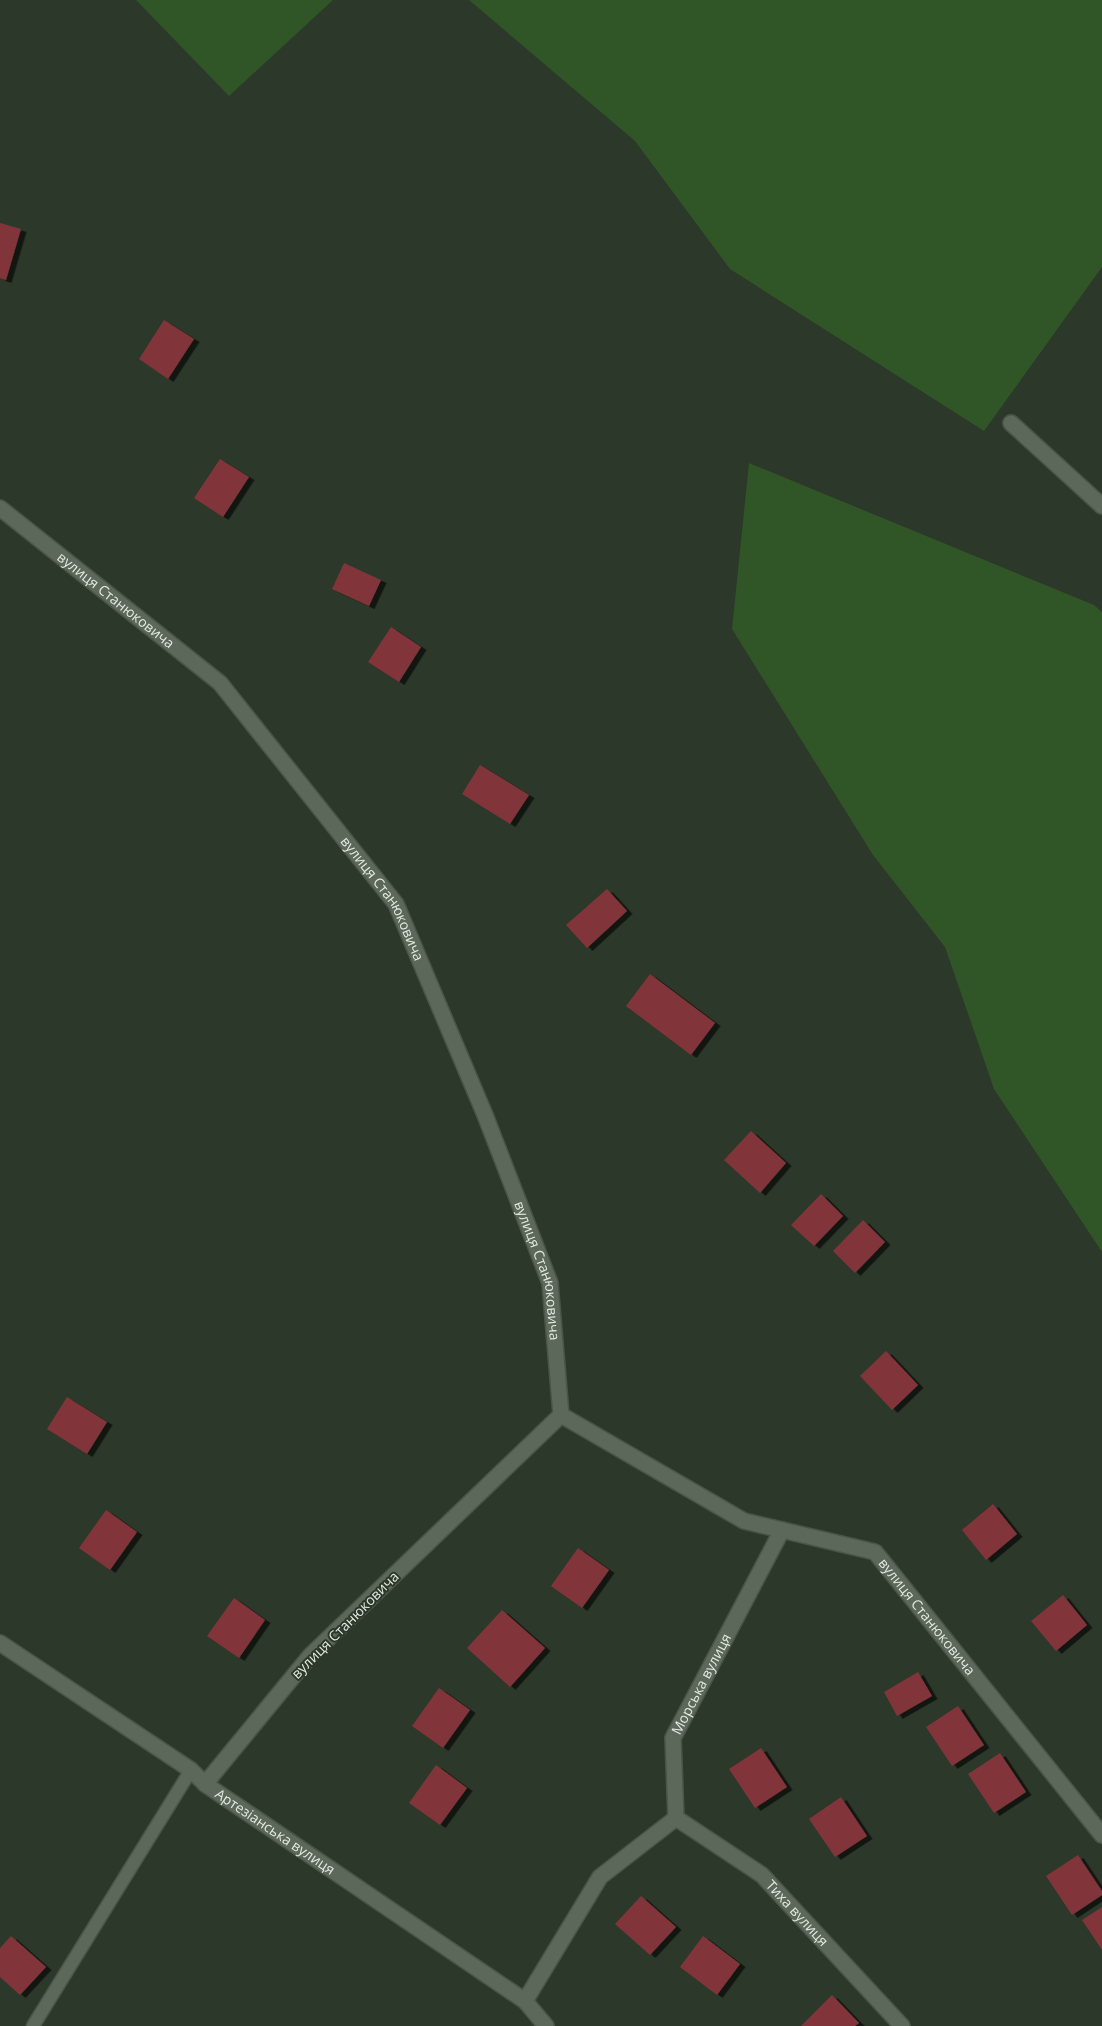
<svg xmlns="http://www.w3.org/2000/svg" width="1102" height="2026" viewBox="0 0 1102 2026" font-family="'Open Sans',sans-serif">
	<defs>
		<filter id="shadow"><feDropShadow dx="5.5" dy="3" stdDeviation="0" flood-color="#0009"/></filter>
	</defs>
	<rect width="100%" height="100%" fill="#2c3829"/>
	<!-- green -->
	<g fill="#305527">
		<path d="M136 0H333L229 96Z"/>
		<path d="M469 0H1102V267L984 431 730 269 635 141Z"/>
		<path d="M749 463 1094 605 1102 612V1252L994 1089 945 947 873 855 732 629Z"/>
	</g>
	<!-- building -->
	<g fill="#81353a" filter="url(#shadow)">
		<path d="M0 223 21 229 6 280 0 278Z"/>
		<path d="M164 320 194 339 168 379 139 359Z"/>
		<path d="M220 459 249 477 223 517 194 498Z"/>
		<path d="M344 563 381 580 369 606 332 589Z"/>
		<path d="M391 627 421 647 399 682 368 662Z"/>
		<path d="M480 765 529 795 510 824 462 794Z"/>
		<path d="M607 889 627 911 587 948 566 925Z"/>
		<path d="M650 974 715 1023 691 1055 626 1006Z"/>
		<path d="M751 1131 786 1163 760 1193 724 1160Z"/>
		<path d="M821 1194 843 1216 814 1246 791 1225Z"/>
		<path d="M863 1220 885 1242 855 1273 833 1251Z"/>
		<path d="M886 1351 918 1385 892 1410 860 1376Z"/>
		<path d="M67 1397 107 1422 87 1454 47 1429Z"/>
		<path d="M993 1504 1017 1534 986 1560 962 1530Z"/>
		<path d="M106 1510 137 1532 110 1570 79 1548Z"/>
		<path d="M578 1548 609 1570 582 1608 551 1586Z"/>
		<path d="M1063 1595 1087 1625 1056 1651 1031 1621Z"/>
		<path d="M234 1598 265 1620 239 1658 207 1636Z"/>
		<path d="M502 1610 545 1648 510 1687 467 1648Z"/>
		<path d="M918 1672 932 1696 897 1716 884 1692Z"/>
		<path d="M439 1688 470 1710 443 1748 412 1726Z"/>
		<path d="M958 1706 984 1745 952 1766 926 1727Z"/>
		<path d="M761 1748 787 1787 755 1808 729 1769Z"/>
		<path d="M1000 1753 1026 1792 994 1813 968 1774Z"/>
		<path d="M436 1765 467 1788 440 1825 409 1803Z"/>
		<path d="M841 1797 867 1836 835 1857 809 1819Z"/>
		<path d="M1078 1855 1102 1891V1895L1072 1915 1046 1876Z"/>
		<path d="M641 1896 676 1927 650 1955 615 1924Z"/>
		<path d="M1102 1907V1950L1082 1920Z"/>
		<path d="M11 1936 46 1967 20 1995 0 1977V1948Z"/>
		<path d="M703 1936 740 1964 717 1995 680 1967Z"/>
		<path d="M832 1995 859 2023 855 2026H801Z"/>
	</g>
	<g fill="none" stroke-linecap="round" stroke-linejoin="round">
		<!-- lane casing -->
		<g stroke="#4a5448" stroke-width="15">
			<path id="lane" d="M33 2026 191 1770"/>
		</g>
		<!-- street casing -->
		<g stroke="#4a5448" stroke-width="18">
			<g id="street">
				<path d="M1011 423 1102 506"/>
				<path id="s1" d="M0 508 220 683 396 904 485 1115 550 1283 561 1415 310 1656 205 1784"/>
				<path id="s2" d="M561 1415 744 1521 875 1552 1102 1835"/>
				<path id="s3" d="M0 1643 191 1770 205 1784 525 2001 546 2026"/>
				<path id="s4" d="M676 1818 673 1738 782 1530"/>
				<path id="s5" d="M676 1818 762 1875 902 2026"/>
				<path d="M525 2001 600 1877 676 1818"/>
			</g>
		</g>
		<!-- lane -->
		<use href="#lane" stroke="#5c6859" stroke-width="12"/>
		<!-- street -->
		<use href="#street" stroke="#5c6859" stroke-width="15"/>
	</g>
	<g text-anchor="middle" stroke-width="4" stroke-linejoin="round" paint-order="stroke">
		<!-- street labels -->
		<g font-size="14" fill="#e2e9e0" stroke="#2c3829">
			<text dy="5" stroke="none"><textPath href="#s1" startOffset="148">вулиця Станюковича</textPath></text>
			<text dy="5" stroke="none"><textPath href="#s1" startOffset="552">вулиця Станюковича</textPath></text>
			<text dy="5" stroke="none"><textPath href="#s1" startOffset="958">вулиця Станюковича</textPath></text>
			<text dy="5" stroke="none"><textPath href="#s2" startOffset="429">вулиця Станюковича</textPath></text>
			<text transform="translate(345 1625) rotate(-45)" y="5">вулиця Станюковича</text>
			<text dy="5" stroke="none"><textPath href="#s4" startOffset="141">Морська вулиця</textPath></text>
			<text dy="5" stroke="none"><textPath href="#s3" startOffset="334">Артезіанська вулиця</textPath></text>
			<text dy="5" stroke="none"><textPath href="#s5" startOffset="155">Тиха вулиця</textPath></text>
		</g>
	</g>
</svg>
